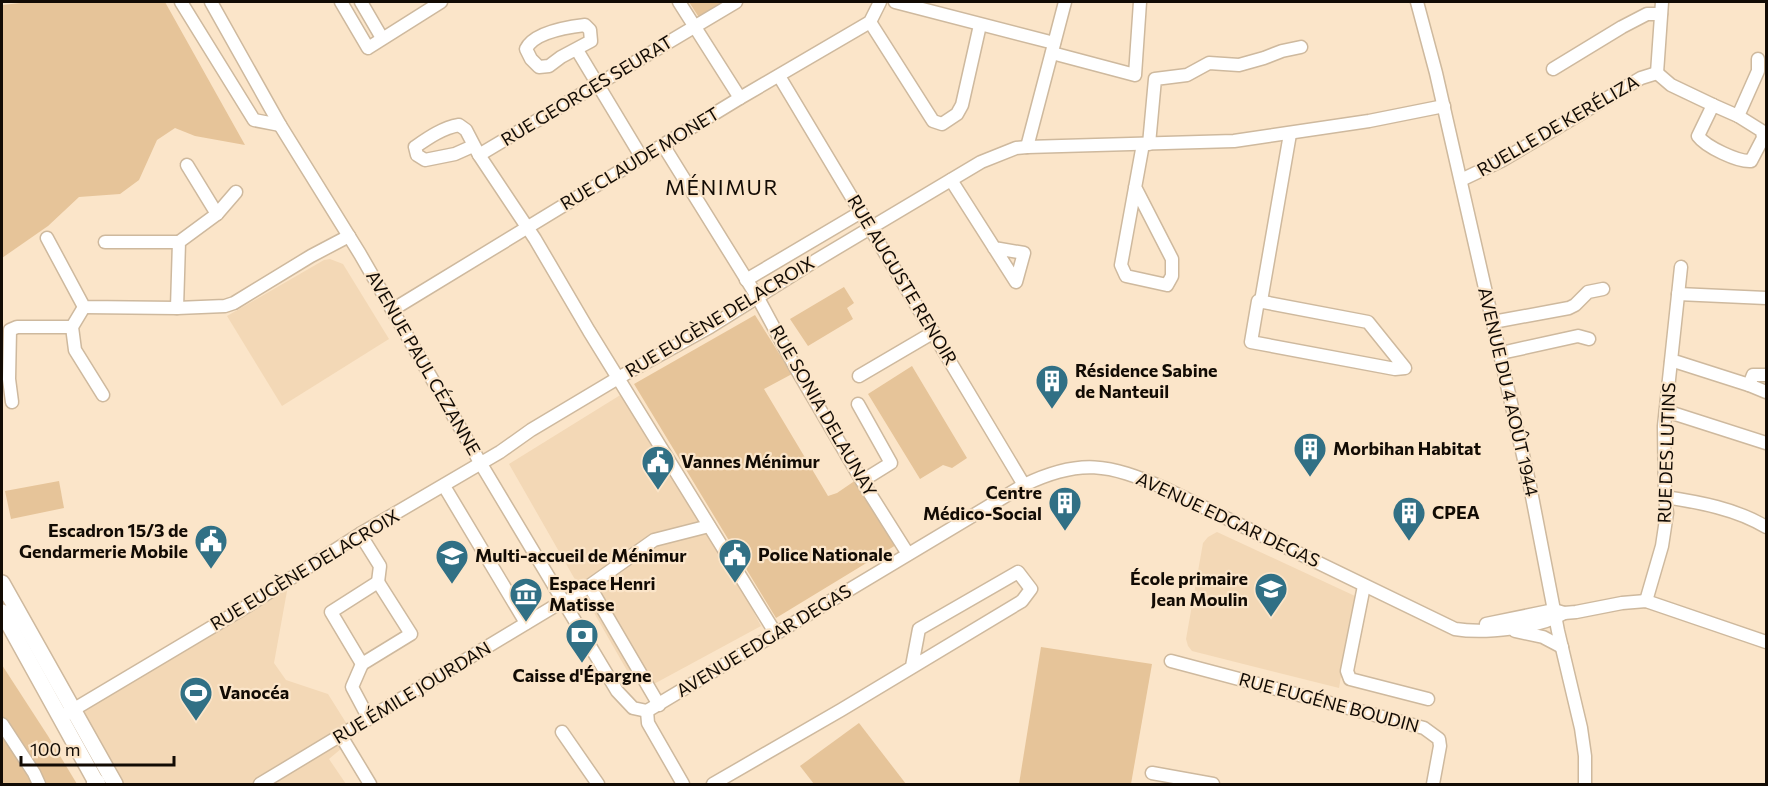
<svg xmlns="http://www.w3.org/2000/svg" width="1768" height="786" viewBox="0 0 1768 786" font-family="Commissioner,sans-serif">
	<rect width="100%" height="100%" fill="#fbe5c9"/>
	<!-- built -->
	<g fill="#f3d8b6">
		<path d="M330 259 343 264 389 339 282 406 227 316 324 260Z"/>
		<path d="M622 394 650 444 686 495 722 552 761 626 652 685 633 681 509 464Z"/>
		<path d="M1217 532 1355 596 1339 688 1192 651 1188 646 1186 639 1203 543 1208 537Z"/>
		<path d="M279 577 287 591 274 663 286 680 328 694 355 737 329 759 346 784H124L76 702Z"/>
	</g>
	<!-- green -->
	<g fill="#e6c499">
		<path d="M30 2H165L245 145 195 136 175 128 157 140 139 180 120 194 79 197 48 226 2 258V5Z"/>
		<path d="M689 2H729L700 19Z"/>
		<path d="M844 287 854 303 847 308 853 319 808 346 790 319Z"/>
		<path d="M755 315 792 374 764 389 828 496 837 493 856 480 896 545 776 618 634 384Z"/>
		<path d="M912 366 967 458 952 468 943 465 920 479 868 394Z"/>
		<path d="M59 481 64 508 11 519 5 491Z"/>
		<path d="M1041 647 1152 664 1131 784H1019Z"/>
		<path d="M2 665 48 736 77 784H2Z"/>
		<path d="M859 723 906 784H814L800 766Z"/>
	</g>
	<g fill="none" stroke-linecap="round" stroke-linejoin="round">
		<!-- minor casing -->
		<g stroke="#ceb99e" stroke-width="15">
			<g id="minor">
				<path d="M181 2 254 120 280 125"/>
				<path d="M211 2 280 125 360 254 481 464 617 691 633 708 647 711"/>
				<path d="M341 2 368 48 441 2"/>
				<path d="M361 2 382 38"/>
				<path d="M679 2 740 98"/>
				<path d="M895 2 1054 43"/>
				<path d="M1417 2 1436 73 1530 486 1558 631 1581 728 1585 756V784"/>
				<path d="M870 22 933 121 942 124 957 114 962 105 980 25"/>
				<path d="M585 25 590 30 591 41 561 57 549 66 539 67 531 59 526 49C534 32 568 27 585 25Z"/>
				<path d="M577 50 642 158"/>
				<path d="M1052 53 1135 75 1140 2"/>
				<path d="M1553 69 1622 27 1647 14H1661"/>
				<path d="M1657 73 1662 2"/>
				<path d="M1657 73 1671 85 1713 105"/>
				<path d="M779 76 1024 485"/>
				<path d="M1713 105 1738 116 1762 131 1763 138 1751 161C1738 162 1706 147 1698 136Z"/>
				<path d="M1738 116 1758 71V59"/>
				<path d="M1149 144 1155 79 1187 75 1209 63 1239 65 1264 58 1282 51 1301 47"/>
				<path d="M663 145 758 298 794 365 862 481 908 554"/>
				<path d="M473 146 455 154 425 160 417 155 415 147C428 138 442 128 459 125L466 130 479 155 535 239 589 331 776 634"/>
				<path d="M1027 147 1065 2"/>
				<path d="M479 155 736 2"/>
				<path d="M187 165 217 214"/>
				<path d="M951 180 1016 282 1024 253 994 248"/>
				<path d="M1461 180 1501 161 1641 78 1657 73"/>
				<path d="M1135 187 1172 259V276L1167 285 1126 276 1121 265 1143 144"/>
				<path d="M47 238 84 307 177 308 225 306 234 303 311 256 349 236"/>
				<path d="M105 242H179"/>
				<path d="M746 280 861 212"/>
				<path d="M1678 294 1766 298"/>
				<path d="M1258 301 1368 322 1405 368 1395 369 1251 342Z"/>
				<path d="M1261 301 1290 134"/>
				<path d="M84 307 72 327 75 350 103 395"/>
				<path d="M177 308 179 242 217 214 236 192"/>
				<path d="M392 310 740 98 870 22 880 2"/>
				<path d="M1493 322 1569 308 1575 305 1588 292 1603 289"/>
				<path d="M1501 353 1578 336 1589 339"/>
				<path d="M1671 362H1677L1749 385 1766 392"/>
				<path d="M859 376 934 332"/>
				<path d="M1749 385 1753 375H1766"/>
				<path d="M12 402 9 379 10 330 17 327H72"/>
				<path d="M858 404 891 463 862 481"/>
				<path d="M1666 411 1766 443"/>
				<path d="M444 486 526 623"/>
				<path d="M1665 497C1698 502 1737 509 1766 527"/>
				<path d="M360 534 380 566 378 582"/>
				<path d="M1364 586 1347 671 1350 679 1428 699"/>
				<path d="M590 587 659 705"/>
				<path d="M1646 601 1662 546 1667 513 1665 497 1664 426 1681 267"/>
				<path d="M565 603 654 540 709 526"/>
				<path d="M1486 624 1554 610 1564 613 1576 612 1622 603 1646 601 1766 642"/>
				<path d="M1515 631 1543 637 1562 647"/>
				<path d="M1171 661 1424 728 1439 739 1440 746 1433 784"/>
				<path d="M362 664 411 634 378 582"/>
				<path d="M362 664 331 612 378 582"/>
				<path d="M362 664 352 687 369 719"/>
				<path d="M647 711 1024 485C1080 458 1109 464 1164 488L1455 629C1484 634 1539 628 1564 613"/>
				<path d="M647 711 648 723 683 784"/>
				<path d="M66 714 249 605 360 534 500 452 531 430 618 378 710 327 815 261 981 162 1016 148 1027 147 1234 141 1369 121 1444 106"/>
				<path d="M2 724 34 773 39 784"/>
				<path d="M562 732 598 784"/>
				<path d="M341 736 370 784"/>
				<path d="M1152 773 1213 784"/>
				<path d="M260 784 563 601"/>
				<path d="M713 784 841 710 1022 601 1031 589 1018 572 919 629 912 666"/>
			</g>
		</g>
		<!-- major casing -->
		<g stroke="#ceb99e" stroke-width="18">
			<g id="major">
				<path d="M2 583 115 784"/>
				<path d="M2 612 97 784"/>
			</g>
		</g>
		<!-- highway casing -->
		<g stroke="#ceb99e" stroke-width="21">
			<path id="highway" d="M96 783V784"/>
		</g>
		<!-- minor -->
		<use href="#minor" stroke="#fff" stroke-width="12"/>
		<!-- major -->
		<use href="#major" stroke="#fff" stroke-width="15"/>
		<!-- highway -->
		<use href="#highway" stroke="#fff" stroke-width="18"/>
	</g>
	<!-- icons -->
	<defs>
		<g id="building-pin" transform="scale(1.725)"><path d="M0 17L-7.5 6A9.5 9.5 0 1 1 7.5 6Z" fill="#317085" stroke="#fbe5c9"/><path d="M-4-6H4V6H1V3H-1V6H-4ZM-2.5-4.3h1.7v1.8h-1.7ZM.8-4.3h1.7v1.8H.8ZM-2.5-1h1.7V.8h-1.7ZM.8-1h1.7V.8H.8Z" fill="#fff"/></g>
		<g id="civic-pin" transform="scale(1.725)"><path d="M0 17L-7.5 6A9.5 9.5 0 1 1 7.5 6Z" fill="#317085" stroke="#fbe5c9"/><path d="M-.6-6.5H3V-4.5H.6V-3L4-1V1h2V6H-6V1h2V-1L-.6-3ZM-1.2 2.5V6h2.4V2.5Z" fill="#fff"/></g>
		<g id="school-pin" transform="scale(1.725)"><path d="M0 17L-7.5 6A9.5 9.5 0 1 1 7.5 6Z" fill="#317085" stroke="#fbe5c9"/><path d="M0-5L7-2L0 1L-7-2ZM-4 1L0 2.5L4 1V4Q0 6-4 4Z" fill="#fff"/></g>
		<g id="museum-pin" transform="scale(1.725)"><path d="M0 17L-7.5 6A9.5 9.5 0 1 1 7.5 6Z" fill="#317085" stroke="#fbe5c9"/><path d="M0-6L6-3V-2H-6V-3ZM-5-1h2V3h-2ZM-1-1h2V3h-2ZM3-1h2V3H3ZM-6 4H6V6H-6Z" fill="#fff"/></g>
		<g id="bank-pin" transform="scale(1.725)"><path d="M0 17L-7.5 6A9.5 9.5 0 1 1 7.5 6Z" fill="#317085" stroke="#fbe5c9"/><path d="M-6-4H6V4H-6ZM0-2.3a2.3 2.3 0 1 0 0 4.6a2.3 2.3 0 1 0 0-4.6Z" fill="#fff"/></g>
		<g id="stadium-pin" transform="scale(1.725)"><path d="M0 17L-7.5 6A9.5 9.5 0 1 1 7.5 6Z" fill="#317085" stroke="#fbe5c9"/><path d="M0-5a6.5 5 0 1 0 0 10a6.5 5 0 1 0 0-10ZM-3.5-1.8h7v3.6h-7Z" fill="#fff"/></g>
	</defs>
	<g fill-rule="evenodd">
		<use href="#building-pin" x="1052" y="381"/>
		<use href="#building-pin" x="1310" y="449"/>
		<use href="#civic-pin" x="658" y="462"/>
		<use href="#building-pin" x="1065" y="503"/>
		<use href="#building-pin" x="1409" y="513"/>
		<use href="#civic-pin" x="211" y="541"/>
		<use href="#civic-pin" x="735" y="555"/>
		<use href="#school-pin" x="452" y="556"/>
		<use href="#school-pin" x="1271" y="589"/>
		<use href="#museum-pin" x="526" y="594"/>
		<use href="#bank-pin" x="582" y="635"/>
		<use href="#stadium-pin" x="196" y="693"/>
	</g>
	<g text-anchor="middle" stroke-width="4.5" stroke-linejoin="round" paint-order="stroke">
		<!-- street labels -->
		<g font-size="18" fill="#120b04" stroke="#fbe5c9">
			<text transform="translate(587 91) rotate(-31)" y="6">RUE GEORGES SEURAT</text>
			<text transform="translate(1558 126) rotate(-30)" y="6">RUELLE DE KERÉLIZA</text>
			<text transform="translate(640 159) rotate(-31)" y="6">RUE CLAUDE MONET</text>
			<text transform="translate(902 280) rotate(59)" y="6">RUE AUGUSTE RENOIR</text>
			<text transform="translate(720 317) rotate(-31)" y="6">RUE EUGÈNE DELACROIX</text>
			<text transform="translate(423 363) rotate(60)" y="6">AVENUE PAUL CÉZANNE</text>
			<text transform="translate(1508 392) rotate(77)" y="6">AVENUE DU 4 AOÛT 1944</text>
			<text transform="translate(823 411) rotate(60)" y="6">RUE SONIA DELAUNAY</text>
			<text transform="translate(1667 453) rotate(-88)" y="6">RUE DES LUTINS</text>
			<text transform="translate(1228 520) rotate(25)" y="6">AVENUE EDGAR DEGAS</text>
			<text transform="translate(305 570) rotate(-31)" y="6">RUE EUGÈNE DELACROIX</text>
			<text transform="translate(764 641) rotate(-31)" y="6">AVENUE EDGAR DEGAS</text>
			<text transform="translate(412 693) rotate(-31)" y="6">RUE ÉMILE JOURDAN</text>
			<text transform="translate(1329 703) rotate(15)" y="6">RUE EUGÉNE BOUDIN</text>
		</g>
		<!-- poi labels -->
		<g font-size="18" font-weight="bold" fill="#120b04" stroke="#fbe5c9" text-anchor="start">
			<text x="1075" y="377">Résidence Sabine<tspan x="1075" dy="21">de Nanteuil</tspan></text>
			<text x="1333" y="455">Morbihan Habitat</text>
			<text x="681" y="468">Vannes Ménimur</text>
			<text x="1042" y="499" text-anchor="end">Centre<tspan x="1042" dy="21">Médico-Social</tspan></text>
			<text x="1432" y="519">CPEA</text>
			<text x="188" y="537" text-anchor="end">Escadron 15/3 de<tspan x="188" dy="21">Gendarmerie Mobile</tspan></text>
			<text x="758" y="561">Police Nationale</text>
			<text x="475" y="562">Multi-accueil de Ménimur</text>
			<text x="1248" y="585" text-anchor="end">École primaire<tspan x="1248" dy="21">Jean Moulin</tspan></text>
			<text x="549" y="590">Espace Henri<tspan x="549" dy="21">Matisse</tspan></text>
			<text x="582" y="682" text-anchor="middle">Caisse d'Épargne</text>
			<text x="219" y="699">Vanocéa</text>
		</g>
		<!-- quarter labels -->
		<g font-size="21" letter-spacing="1.5" fill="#120b04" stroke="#fbe5c9">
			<text x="722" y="195">MÉNIMUR</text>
		</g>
	</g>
	<!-- border -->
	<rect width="1768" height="786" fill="none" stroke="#120b04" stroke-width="6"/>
	<!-- scale -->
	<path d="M21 756v9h153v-9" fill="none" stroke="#120b04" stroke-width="3"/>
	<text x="30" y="756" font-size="18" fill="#120b04" stroke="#fbe5c9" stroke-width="4.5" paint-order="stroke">100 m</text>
</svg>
